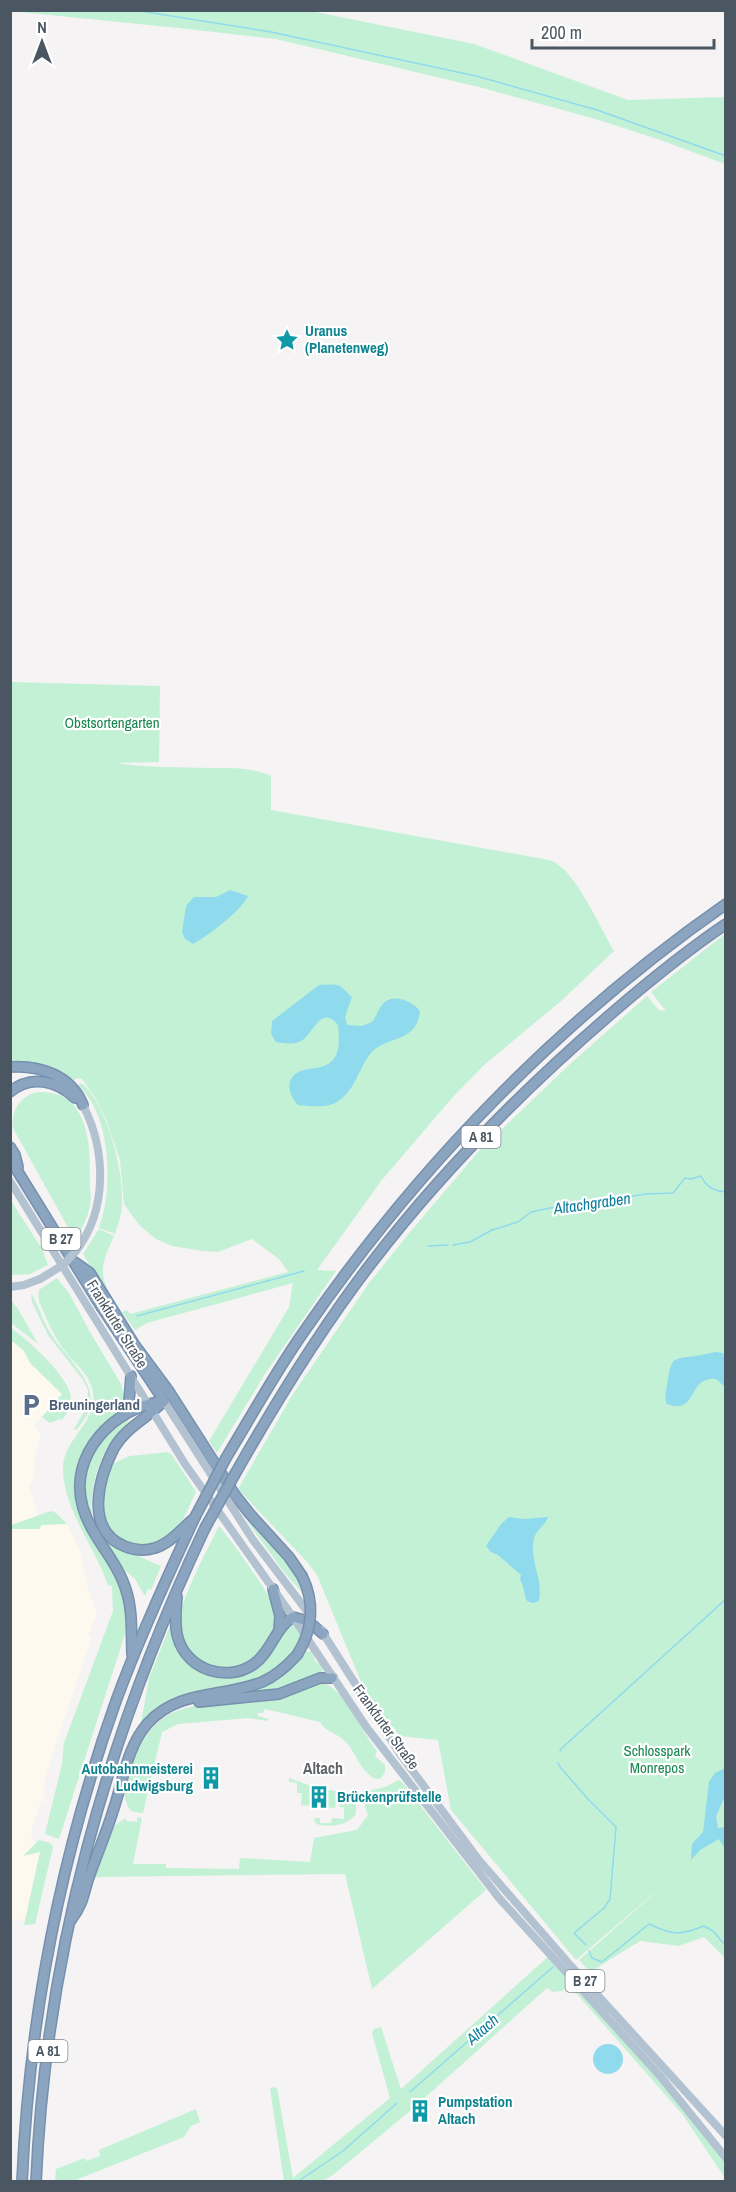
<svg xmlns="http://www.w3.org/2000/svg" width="736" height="2192" viewBox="0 0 736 2192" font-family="'Archivo Narrow',sans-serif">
	<rect width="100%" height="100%" fill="#f5f3f3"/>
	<!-- commercial -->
	<path fill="#fdf9ef" d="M10 1340 25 1351 30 1363 62 1394 34 1426 41 1433 35 1455 34 1478 29 1487 42 1525 67 1524 80 1550 88 1589 97 1613 88 1636 92 1638 50 1760 43 1788H45L43 1795H46L45 1801H41L31 1833 40 1852 25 1919 11 1921Z"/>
	<!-- green -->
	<g fill="#c3f1d5">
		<path d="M10 11H311L474 44 628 100 725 97V164L666 142 599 120 483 88 276 39 188 29Z"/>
		<path d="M10 682 160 686 159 762 116 763C147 768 179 767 211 768 232 768 251 767 271 776V810L544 859C548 860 554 861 557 864 578 877 601 929 614 951L561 1001 484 1065 452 1098 381 1181 317 1270 336 1271 265 1374 217 1453 209 1441 289 1307 293 1283 147 1323 135 1330 122 1312 127 1310 130 1314 288 1272 279 1259 252 1239 218 1252 203 1251 172 1246 156 1239 140 1226 124 1204 120 1160 106 1119 96 1099 82 1079 77 1078 71 1083 57 1076 11 1067Z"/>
		<path d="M725 934V1958L704 1937 679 1946 640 1941 590 1972 579 1960 672 1878 576 1960 451 1810 438 1740 400 1736 396 1732 394 1727 389 1728 362 1684 317 1575 308 1563 238 1489 293 1394 369 1283 410 1232 479 1151 570 1064 647 996 659 1010 666 1011 651 992Z"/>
		<path d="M81 1083C107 1102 124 1172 122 1203 122 1214 118 1224 115 1234L99 1228C114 1191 111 1112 78 1086Z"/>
		<path d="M38 1092C49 1092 64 1094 72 1103 91 1125 90 1157 90 1183 90 1191 92 1197 90 1206 87 1219 82 1229 75 1240L13 1128C11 1110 20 1096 38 1092Z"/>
		<path d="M10 1199 42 1249 48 1265 30 1274 11 1275Z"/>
		<path d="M99 1229 114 1236C97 1272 100 1277 119 1310L118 1311 83 1254Z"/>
		<path d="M57 1278 69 1293 90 1332 121 1384 124 1395 121 1410 98 1432 76 1484 120 1583 126 1614 125 1634 59 1839 45 1834 62 1764 64 1743 113 1611 112 1586 108 1585C95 1547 65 1512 63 1471 61 1439 102 1420 92 1388 88 1374 77 1365 68 1355 58 1342 51 1330 45 1315 41 1306 37 1300 39 1290Z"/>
		<path d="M31 1293C38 1304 42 1319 49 1331 69 1364 114 1391 76 1430L74 1429 87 1407 88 1390 83 1380 48 1335 32 1302Z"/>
		<path d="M10 1299 18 1309 38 1344 11 1323Z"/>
		<path d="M11 1328C28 1340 70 1377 71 1398 72 1407 67 1413 62 1420L60 1419 50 1423 42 1417 62 1394 30 1363 24 1351 11 1340Z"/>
		<path d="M127 1418 129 1422C102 1443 89 1484 92 1516 75 1474 92 1443 127 1418Z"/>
		<path d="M167 1452 172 1455 196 1492C189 1506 183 1524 171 1534 150 1553 111 1548 104 1518 99 1500 106 1480 112 1464L130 1456Z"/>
		<path d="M51 1511 56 1513 67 1524 42 1525 39 1529H11V1525Z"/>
		<path d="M248 1519 293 1570 304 1595 283 1571 247 1521Z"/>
		<path d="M219 1526C228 1536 276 1602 277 1613 278 1622 274 1631 270 1639 263 1652 252 1664 237 1668 210 1676 180 1653 179 1626 179 1600 208 1549 219 1526Z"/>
		<path d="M102 1536 115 1546 161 1566 151 1590 148 1589 145 1596 135 1579 118 1565Z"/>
		<path d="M291 1625H294L301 1636C270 1709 187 1668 141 1723L149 1678 170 1626 176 1645 188 1662 237 1675Z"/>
		<path d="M307 1650 308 1652 311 1651 316 1662C321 1664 323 1668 323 1674L283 1690 235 1696 236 1694C266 1687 291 1676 307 1650Z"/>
		<path d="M320 1683C343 1683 363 1735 377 1751L375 1756 385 1765C386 1774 381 1783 372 1777 360 1769 355 1752 346 1742 338 1733 326 1733 320 1722L265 1709 263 1713H258V1716L269 1719 267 1721 249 1718 178 1724 162 1732 143 1813 131 1811C119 1795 127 1785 132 1768 157 1688 208 1710 272 1700 289 1697 304 1688 320 1683Z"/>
		<path d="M289 1778 314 1787 345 1793 356 1801V1814C346 1827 330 1827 316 1824L314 1819 316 1818H320V1823H331L332 1818 344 1819V1807H340L338 1802H336L335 1808 301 1805 302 1793H297V1783L289 1782Z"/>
		<path d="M399 1780 402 1782 486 1890 372 1989 345 1874 94 1877 115 1825 126 1818V1821L137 1822V1817L142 1818 133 1864H166V1868L239 1869 240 1858 310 1862 314 1838 357 1830 368 1815 362 1797 364 1792 385 1787Z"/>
		<path d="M39 1840 50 1843 53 1847 35 1924 24 1925 40 1852 23 1856Z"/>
		<path d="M550 1955 661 2077 725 2158V2178L683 2115 570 1986 562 1991 553 1992 547 1988 410 2111 333 2175 322 2181H284L270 2089 272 2087 277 2088 293 2178 390 2098 372 2033 374 2029 381 2027 401 2089Z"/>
		<path d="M196 2109 200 2122 191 2126 184 2137 73 2181H55L56 2169 85 2158 86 2161 100 2156 99 2150Z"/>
	</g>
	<!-- water -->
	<g fill="#90daee">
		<path d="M230 890 248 896C241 911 209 935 193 944L185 939 182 932 186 906 194 897H216Z"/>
		<path d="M319 985C342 984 337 983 352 997L345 1017 347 1025 362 1026 372 1022C376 1017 378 1010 382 1005 392 992 412 1001 420 1011 416 1045 387 1034 370 1054 357 1071 356 1091 335 1103 326 1108 308 1106 298 1105 290 1096 284 1081 297 1073 308 1066 322 1071 332 1061 341 1052 339 1036 338 1025 322 1005 314 1031 304 1039 295 1046 286 1043 276 1042L271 1034 272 1021Z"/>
		<path d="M715 1352 723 1353 725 1360V1387L716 1379C687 1376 698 1416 667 1404 664 1398 666 1392 667 1385 672 1358 669 1359 696 1356 702 1355 709 1353 715 1352Z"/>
		<path d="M509 1517 523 1519 548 1517C544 1528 534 1529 533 1545 532 1565 543 1581 539 1601L533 1603 527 1601C524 1594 524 1586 520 1579L521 1575 498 1555 491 1552 486 1546 501 1524Z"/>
		<path d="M725 1768V1796L716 1816 718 1828 725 1827V1849L719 1839 700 1850 691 1860 692 1844 703 1832 709 1782 715 1773Z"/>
		<circle cx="608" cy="2059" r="15"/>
	</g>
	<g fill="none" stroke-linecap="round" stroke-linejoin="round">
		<!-- stream -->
		<g stroke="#90daee" stroke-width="1.5">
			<path d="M134 10 271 32 476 76 597 110 726 156"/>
			<path d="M453 1245 470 1242 492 1230 518 1222 531 1212 579 1202H601L645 1194 673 1193 685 1178 691 1179 701 1176C706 1187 714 1191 726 1192"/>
			<path d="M428 1246 448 1245"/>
			<path d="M137 1316 304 1271"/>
			<path d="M560 1751 562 1748 726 1599"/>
			<path d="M558 1763 560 1767 588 1799 616 1827 610 1899 604 1908 574 1933 586 1945"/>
			<path d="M589 1951 592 1958 602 1962 649 1924C672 1935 679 1936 704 1926L713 1931 726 1946"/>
			<path d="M410 2092 553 1967"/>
			<path d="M297 2182 343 2151 397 2103"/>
		</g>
		<!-- highway casing -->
		<g stroke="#7690ad" stroke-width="12">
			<g id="highway">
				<path d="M10 1067C40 1065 71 1075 83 1105"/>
				<path d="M10 1092C31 1074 57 1081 75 1098"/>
				<path d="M10 1147 15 1155 18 1167"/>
				<path d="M10 1159 102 1308 164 1401"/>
				<path d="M76 1263 90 1273 134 1344 168 1390 235 1495 250 1514 289 1557 302 1576"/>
				<path d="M164 1401C148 1418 126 1427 114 1448 99 1477 84 1529 124 1546 133 1550 145 1551 155 1548 170 1543 181 1530 192 1520"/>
				<path d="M124 1415 129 1402 131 1376"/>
				<path d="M226 1458C252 1415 276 1371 305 1330 418 1166 561 1019 726 904"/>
				<path d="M235 1474C277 1400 321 1328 373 1261 443 1170 525 1088 612 1013 648 982 686 951 726 924"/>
				<path d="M273 1589 280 1616 279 1630"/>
				<path d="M177 1597C176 1610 174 1625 178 1638 187 1670 227 1683 254 1664 271 1652 275 1628 293 1617L308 1621 323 1634"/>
				<path d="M132 1654C131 1633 133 1611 126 1590 117 1560 92 1538 83 1508 67 1455 114 1407 164 1401"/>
				<path d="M199 1702 279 1694 320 1678H332"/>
				<path d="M71 1920C82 1906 83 1897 88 1880 96 1856 106 1834 113 1811 123 1782 127 1746 148 1723 179 1689 222 1698 262 1682 276 1676 287 1666 297 1655"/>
				<path d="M22 2182C29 2018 61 1855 116 1701 139 1638 167 1577 195 1517"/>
				<path d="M36 2182C46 1951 107 1736 205 1528"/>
			</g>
		</g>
		<!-- major -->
		<g stroke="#b3c2d1" stroke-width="8">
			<path d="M10 1181 185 1464 293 1617 367 1728 499 1898 661 2077 726 2158"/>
			<path d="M76 1251C108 1209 106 1150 83 1105"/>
			<path d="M10 1287 24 1285 40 1279"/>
			<path d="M164 1401 253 1540 310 1615"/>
			<path d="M321 1630 400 1754 478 1859 571 1966 726 2136"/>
		</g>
		<!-- highway -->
		<use href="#highway" stroke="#8ba5c1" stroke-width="9"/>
		<!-- highway-bridge casing -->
		<g stroke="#7690ad" stroke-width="12" stroke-linecap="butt">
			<g id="highway-bridge">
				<path d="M195 1517 226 1458"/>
				<path d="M205 1528 235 1474"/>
				<path d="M297 1655C313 1630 315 1602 302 1576"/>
			</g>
		</g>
		<!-- major-bridge -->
		<path stroke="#b3c2d1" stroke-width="8" d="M40 1279 63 1265 76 1251"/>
		<!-- highway-bridge -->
		<use href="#highway-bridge" stroke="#8ba5c1" stroke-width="9"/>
	</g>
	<!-- icons -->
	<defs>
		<g id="sight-bare" transform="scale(1.8)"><path d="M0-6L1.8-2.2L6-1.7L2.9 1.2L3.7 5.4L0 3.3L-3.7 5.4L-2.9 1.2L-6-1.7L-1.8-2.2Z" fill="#0f9aa8" stroke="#fff" stroke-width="2.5" paint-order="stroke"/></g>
		<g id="parking-bare" transform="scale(1.8)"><path d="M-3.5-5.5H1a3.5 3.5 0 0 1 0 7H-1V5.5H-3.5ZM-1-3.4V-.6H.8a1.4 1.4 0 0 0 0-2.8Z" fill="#5c6f8a" stroke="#fff" stroke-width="2.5" paint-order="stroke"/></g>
		<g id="building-bare" transform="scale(1.8)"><path d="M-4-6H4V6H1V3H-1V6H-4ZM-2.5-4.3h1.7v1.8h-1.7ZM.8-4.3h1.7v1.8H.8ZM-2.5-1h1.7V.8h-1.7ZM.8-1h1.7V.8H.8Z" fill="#0f9aa8" stroke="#fff" stroke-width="2.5" paint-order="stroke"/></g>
	</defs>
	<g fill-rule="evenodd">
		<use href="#sight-bare" x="287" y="340"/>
		<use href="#parking-bare" x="31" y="1405"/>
		<use href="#building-bare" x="211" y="1778"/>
		<use href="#building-bare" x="319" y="1797"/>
		<use href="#building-bare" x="420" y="2111"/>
	</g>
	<g text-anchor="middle" stroke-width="4.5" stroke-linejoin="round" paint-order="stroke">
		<!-- shield labels -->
		<g fill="#fff" stroke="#808990" stroke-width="1.5">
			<rect x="461.5" y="1126" width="39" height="22" rx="4.5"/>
			<rect x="41.5" y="1228" width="39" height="22" rx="4.5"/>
			<rect x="565.5" y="1970" width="39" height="22" rx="4.5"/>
			<rect x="28.5" y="2040" width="39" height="22" rx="4.5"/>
		</g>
		<g font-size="14" font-weight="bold" fill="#4a5661">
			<text x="481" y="1142">A 81</text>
			<text x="61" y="1244">B 27</text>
			<text x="585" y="1986">B 27</text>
			<text x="48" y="2056">A 81</text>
		</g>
		<!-- culture labels -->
		<g font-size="15" font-weight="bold" fill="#0d838f" stroke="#fff" text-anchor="start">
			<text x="305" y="336">Uranus<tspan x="305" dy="17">(Planetenweg)</tspan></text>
			<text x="193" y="1774" text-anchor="end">Autobahnmeisterei<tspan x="193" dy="17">Ludwigsburg</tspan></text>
			<text x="337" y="1802">Brückenprüfstelle</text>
			<text x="438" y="2107">Pumpstation<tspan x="438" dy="17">Altach</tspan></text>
		</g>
		<!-- park labels -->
		<g font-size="15" fill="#17864f" stroke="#fff">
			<text x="112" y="728">Obstsortengarten</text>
			<text x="657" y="1756">Schlosspark<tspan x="657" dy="17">Monrepos</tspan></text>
		</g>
		<!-- street labels -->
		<g font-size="15" fill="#4a5661" stroke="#fff">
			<text transform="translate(117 1324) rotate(58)" y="5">Frankfurter Straße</text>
			<text transform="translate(386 1727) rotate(54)" y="5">Frankfurter Straße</text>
		</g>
		<!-- service labels -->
		<g font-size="15" font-weight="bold" fill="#4e5e75" stroke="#fff" text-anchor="start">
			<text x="49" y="1410">Breuningerland</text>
		</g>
		<!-- water labels -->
		<g font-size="16" font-style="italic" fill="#0c7c9b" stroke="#fff">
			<text transform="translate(592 1203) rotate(-8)" y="6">Altachgraben</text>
			<text transform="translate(482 2029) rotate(-41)" y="6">Altach</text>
		</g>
		<!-- neighbourhood labels -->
		<g font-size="16" font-weight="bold" fill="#5f6368" stroke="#fff">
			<text x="323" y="1774">Altach</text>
		</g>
	</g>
	<!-- border -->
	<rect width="736" height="2192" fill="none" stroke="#4a5661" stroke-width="24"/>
	<!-- north arrow -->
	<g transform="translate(42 42)" stroke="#ffffff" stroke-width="4.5" paint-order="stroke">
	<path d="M0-4.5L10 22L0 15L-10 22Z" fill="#4a5661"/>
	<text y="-9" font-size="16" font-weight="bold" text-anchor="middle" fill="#4a5661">N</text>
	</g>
	<!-- scale -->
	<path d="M532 39v9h182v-9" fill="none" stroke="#4a5661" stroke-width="3"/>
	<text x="541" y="39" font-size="18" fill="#4a5661" stroke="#ffffff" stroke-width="4.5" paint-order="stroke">200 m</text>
</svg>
